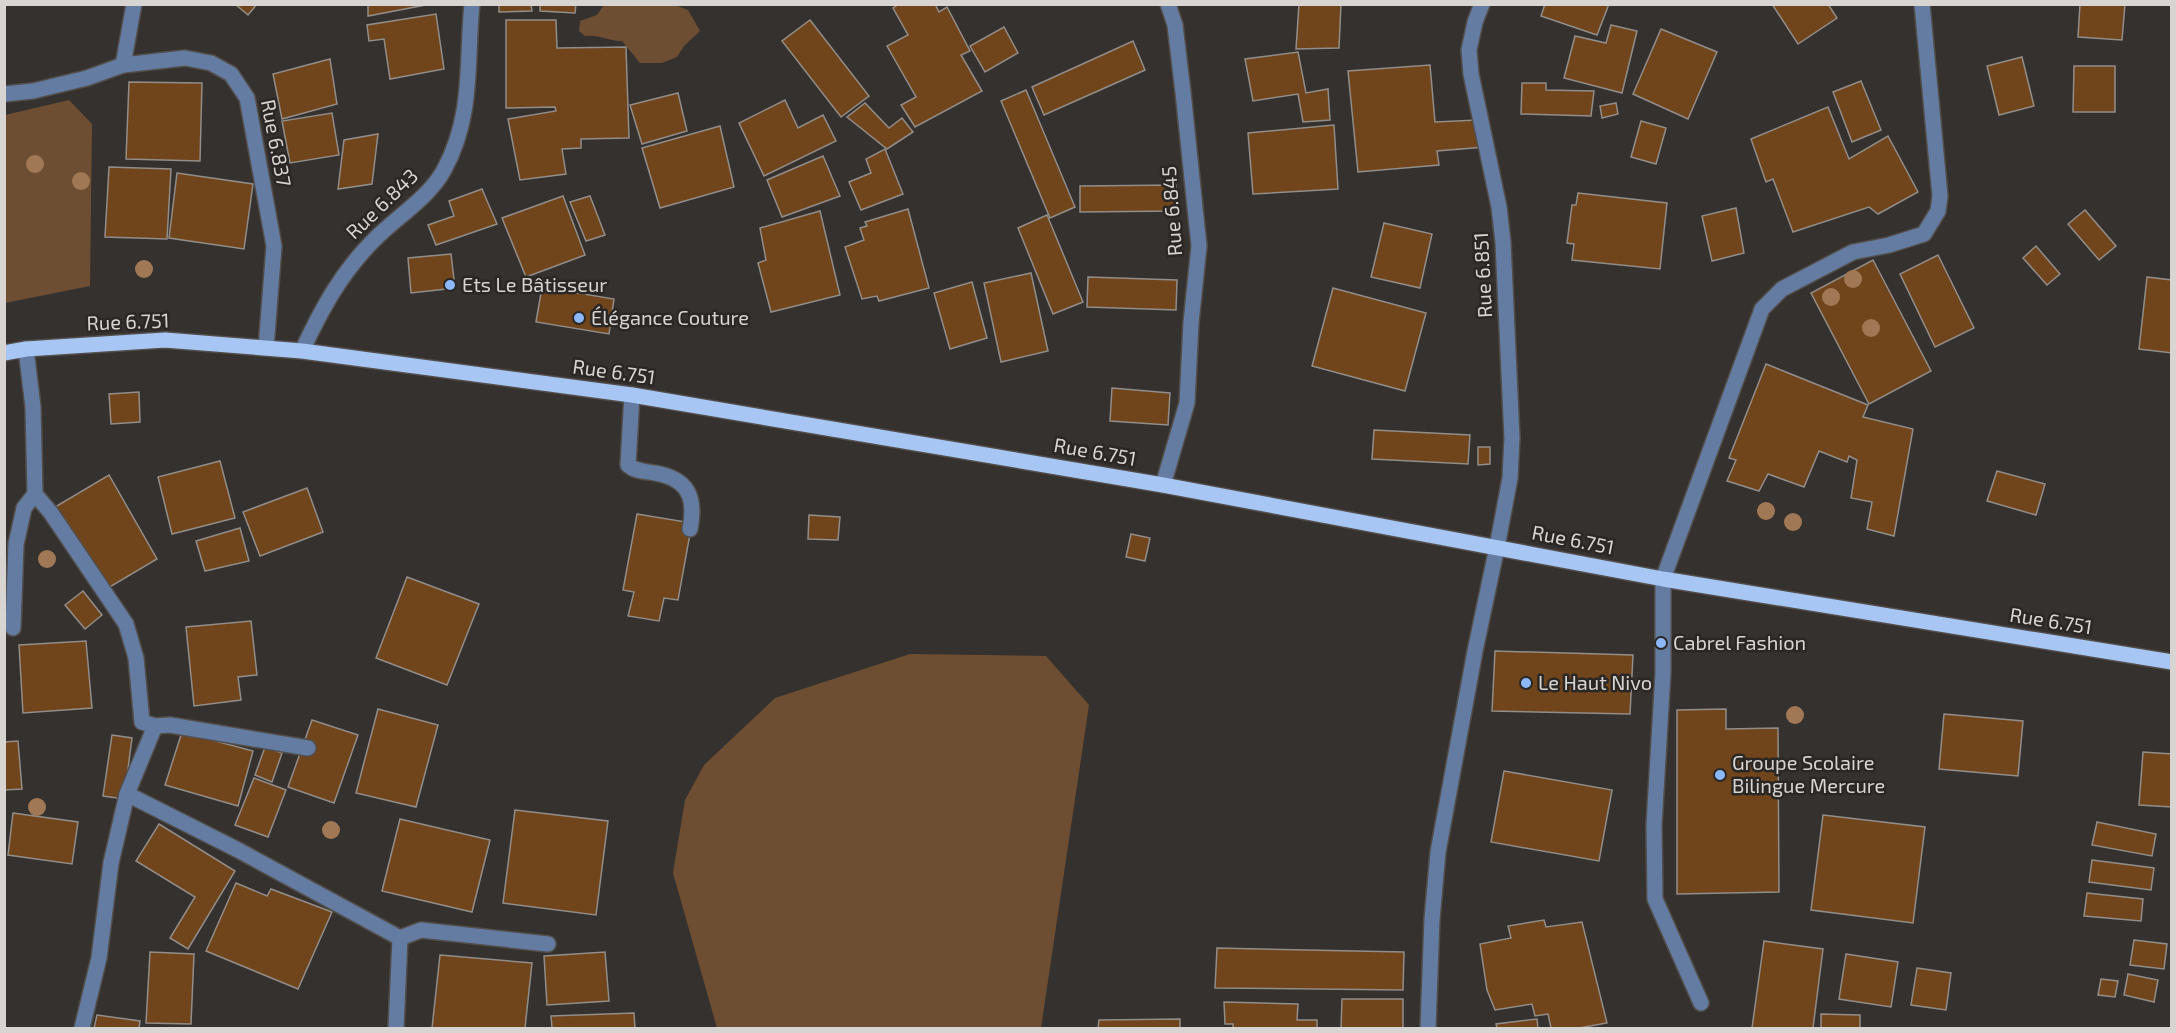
<svg xmlns="http://www.w3.org/2000/svg" width="2176" height="1033" viewBox="0 0 2176 1033" font-family="'Exo 2',sans-serif">
	<rect width="100%" height="100%" fill="#35312e"/>
	<!-- green -->
	<g fill="#6e4e33">
		<path d="M675 5 688 10 700 31 684 46 677 57 662 63H640L622 41C609 41 598 34 585 36L579 31 580 21 597 15 604 5Z"/>
		<path d="M69 100 92 124 90 286 5 303V115Z"/>
		<path d="M910 654 1046 656 1089 705 1041 1028H717L673 873 685 800 704 765 775 698Z"/>
	</g>
	<!-- building -->
	<g fill="#71451c" stroke="#928d89" stroke-width="1.5">
		<path d="M235 4H257L248 15Z"/>
		<path d="M368 4H431L368 16Z"/>
		<path d="M499 4H531L532 11 499 12Z"/>
		<path d="M540 4H576L575 13 540 11Z"/>
		<path d="M899 4H935L939 12 947 7 970 51 961 55 982 91 915 127 901 105 916 97 887 46 908 35 893 8Z"/>
		<path d="M1299 4H1341L1339 48 1296 49Z"/>
		<path d="M1545 4H1609L1597 35 1541 16Z"/>
		<path d="M1772 4H1828L1837 18 1798 44Z"/>
		<path d="M2080 4H2125L2122 40 2078 37Z"/>
		<path d="M436 14 444 69 390 79 384 39 369 41 367 25Z"/>
		<path d="M506 20H556L557 48 626 47 629 138 581 139V148L562 149 566 174 520 180 508 119 556 111 555 107 506 108Z"/>
		<path d="M810 20 869 96 841 117 782 41Z"/>
		<path d="M1611 25 1637 31 1622 93 1564 78 1575 36 1606 43Z"/>
		<path d="M1004 27 1018 53 985 72 970 46Z"/>
		<path d="M1661 29 1717 52 1688 119 1633 94Z"/>
		<path d="M1133 41 1145 70 1044 115 1032 87Z"/>
		<path d="M1298 52 1306 93 1328 89 1330 120 1303 122 1298 94 1253 101 1245 59Z"/>
		<path d="M2022 57 2034 106 1999 115 1987 66Z"/>
		<path d="M330 59 337 104 282 119 273 74Z"/>
		<path d="M1430 65 1435 122 1477 120 1485 147 1437 151 1439 165 1358 172 1348 71Z"/>
		<path d="M2074 66H2115V112H2073Z"/>
		<path d="M1861 81 1881 130 1852 142 1833 92Z"/>
		<path d="M129 82 202 83 200 161 126 159Z"/>
		<path d="M1522 83H1546V90L1594 91 1591 116 1521 114Z"/>
		<path d="M1026 90 1075 207 1050 218 1001 101Z"/>
		<path d="M678 93 687 131 642 144 630 105Z"/>
		<path d="M785 100 798 128 823 115 836 141 764 176 739 123Z"/>
		<path d="M865 103 889 128 902 118 913 132 887 149 847 117Z"/>
		<path d="M1616 103 1618 114 1602 118 1600 106Z"/>
		<path d="M1828 107 1849 159 1888 136 1918 192 1878 214 1869 207 1793 232 1773 179 1766 182 1751 139Z"/>
		<path d="M332 113 339 155 290 163 282 121Z"/>
		<path d="M1641 121 1666 128 1656 164 1631 157Z"/>
		<path d="M1334 125 1338 189 1253 194 1248 133Z"/>
		<path d="M720 126 734 187 660 208 642 148Z"/>
		<path d="M378 134 372 184 338 189 344 140Z"/>
		<path d="M885 149 903 194 861 210 849 182 871 173 866 159Z"/>
		<path d="M823 156 840 196 782 217 767 180Z"/>
		<path d="M109 167 171 169 167 239 105 237Z"/>
		<path d="M177 173 253 184 244 249 169 238Z"/>
		<path d="M1176 185V211L1080 212V186Z"/>
		<path d="M482 189 497 224 436 245 428 225 454 216 449 201Z"/>
		<path d="M1578 193 1667 203 1660 269 1572 260 1574 244 1567 243 1572 205H1576Z"/>
		<path d="M563 196 585 255 526 277 502 218Z"/>
		<path d="M590 196 605 235 586 241 570 202Z"/>
		<path d="M1736 208 1744 253 1712 261 1702 216Z"/>
		<path d="M908 209 929 288 879 301 877 296 862 299 845 247 864 240 860 228 867 226 865 222Z"/>
		<path d="M2085 210 2116 246 2099 260 2068 224Z"/>
		<path d="M820 211 840 295 771 312 758 263 766 260 760 228Z"/>
		<path d="M1047 215 1083 302 1053 314 1018 228Z"/>
		<path d="M1384 223 1432 234 1420 288 1371 277Z"/>
		<path d="M2036 246 2060 274 2047 285 2023 258Z"/>
		<path d="M451 254 455 288 411 293 408 258Z"/>
		<path d="M1938 255 1974 328 1935 347 1900 274Z"/>
		<path d="M1873 260 1931 371 1869 404 1811 293Z"/>
		<path d="M1031 273 1048 351 1001 362 984 283Z"/>
		<path d="M1088 277 1177 280 1176 310 1087 307Z"/>
		<path d="M2147 277 2172 280V353L2139 349Z"/>
		<path d="M972 282 987 338 950 349 934 293Z"/>
		<path d="M542 287 614 299 609 334 536 322Z"/>
		<path d="M1333 288 1426 313 1405 391 1312 366Z"/>
		<path d="M1766 364 1868 405 1863 417 1913 429 1894 536 1867 529 1872 502 1851 498 1857 460 1849 456 1847 462 1819 451 1804 487 1768 474 1759 491 1727 481 1736 460 1729 458Z"/>
		<path d="M1112 388 1170 393 1168 425 1110 421Z"/>
		<path d="M139 392 140 422 111 424 109 394Z"/>
		<path d="M1374 430 1470 435 1468 464 1372 459Z"/>
		<path d="M1478 447H1490V464L1478 465Z"/>
		<path d="M220 461 235 518 172 534 158 477Z"/>
		<path d="M1997 471 2045 484 2036 515 1987 501Z"/>
		<path d="M109 475 157 559 103 591 55 507Z"/>
		<path d="M307 488 323 532 260 556 243 512Z"/>
		<path d="M637 514 692 523 678 600 664 598 659 621 628 616 634 592 623 590Z"/>
		<path d="M809 515 840 517 838 540 808 539Z"/>
		<path d="M240 528 249 561 205 571 196 541Z"/>
		<path d="M1131 534 1150 538 1145 561 1126 557Z"/>
		<path d="M407 577 479 604 447 685 376 658Z"/>
		<path d="M83 591 102 615 85 629 65 605Z"/>
		<path d="M251 621 257 675 238 677 241 700 194 706 186 627Z"/>
		<path d="M86 641 92 708 23 713 19 645Z"/>
		<path d="M1495 651 1633 655 1630 714 1492 711Z"/>
		<path d="M378 709 438 725 416 807 356 793Z"/>
		<path d="M1726 709V729L1778 728 1779 892 1677 894V710Z"/>
		<path d="M1944 714 2023 721 2018 776 1939 769Z"/>
		<path d="M312 720 358 735 334 803 288 787Z"/>
		<path d="M182 732 253 751 238 806 165 785Z"/>
		<path d="M112 735 132 738 124 799 103 796Z"/>
		<path d="M18 741 22 789 4 790V742Z"/>
		<path d="M265 747 282 753 272 782 255 775Z"/>
		<path d="M2143 752 2172 754V807L2139 805Z"/>
		<path d="M1504 771 1612 790 1599 861 1491 842Z"/>
		<path d="M254 778 286 790 268 837 235 825Z"/>
		<path d="M515 810 608 821 596 915 503 903Z"/>
		<path d="M13 813 78 822 72 864 8 855Z"/>
		<path d="M1823 815 1925 827 1913 923 1811 910Z"/>
		<path d="M400 819 490 840 472 912 382 891Z"/>
		<path d="M2097 822 2156 834 2152 856 2092 845Z"/>
		<path d="M159 824 235 871 188 949 170 938 195 897 136 861Z"/>
		<path d="M2092 860 2154 868 2151 890 2089 882Z"/>
		<path d="M236 883 267 896 271 889 332 912 298 989 206 951Z"/>
		<path d="M2087 893 2143 899 2141 921 2084 916Z"/>
		<path d="M1544 920 1546 927 1582 922 1607 1023 1579 1028H1551L1548 1014 1535 1016 1532 1004 1495 1010 1487 990 1480 944 1511 938 1508 926Z"/>
		<path d="M2134 940 2167 944 2164 969 2130 965Z"/>
		<path d="M1764 941 1823 949 1813 1028H1752Z"/>
		<path d="M1217 948 1404 952 1403 990 1215 988Z"/>
		<path d="M150 952 194 954 191 1024 146 1023Z"/>
		<path d="M605 952 609 1001 547 1005 544 956Z"/>
		<path d="M1846 954 1898 962 1891 1007 1839 999Z"/>
		<path d="M440 955 532 963 525 1028H432Z"/>
		<path d="M1917 968 1951 973 1946 1010 1911 1005Z"/>
		<path d="M2128 974 2158 980 2154 1002 2124 995Z"/>
		<path d="M2101 979 2118 981 2115 997 2098 995Z"/>
		<path d="M1342 999H1403V1028H1341Z"/>
		<path d="M1224 1002 1298 1004 1297 1020H1317V1028H1233V1024H1225Z"/>
		<path d="M634 1013 635 1028H552L551 1016Z"/>
		<path d="M1821 1014 1860 1015V1028H1821Z"/>
		<path d="M97 1015 140 1021 139 1028H94Z"/>
		<path d="M1180 1019V1028H1098L1099 1020Z"/>
		<path d="M1537 1019 1538 1028H1497L1496 1024Z"/>
	</g>
	<g fill="none" stroke-linecap="round" stroke-linejoin="round">
		<!-- minor casing -->
		<g stroke="#524e4c" stroke-width="18">
			<g id="minor">
				<path d="M123 65 134 4"/>
				<path d="M4 94 33 91 87 78 123 65 185 58 211 63 231 74 247 98 274 246 266 348"/>
				<path d="M26 349 33 407 35 494 51 513 126 624 136 658 142 722 155 726"/>
				<path d="M302 351C321 310 341 273 373 241 396 217 428 199 444 170 474 114 466 64 472 4"/>
				<path d="M632 395 628 465C636 472 645 471 655 473 689 479 696 498 690 529"/>
				<path d="M1163 485 1187 403 1191 323 1199 246 1183 92 1175 25 1168 4"/>
				<path d="M13 628 16 544 24 508 35 494"/>
				<path d="M127 794 238 850 400 938"/>
				<path d="M400 938 421 930 548 944"/>
				<path d="M1701 1003 1655 899 1654 825 1663 673V579L1762 309 1782 289 1853 252 1889 245 1924 234 1938 211 1940 196 1922 4"/>
				<path d="M82 1028 99 958 111 863 127 794 155 726 170 725 308 748"/>
				<path d="M396 1028 400 938"/>
				<path d="M1428 1028 1432 919 1438 852 1475 651 1497 547 1510 478 1512 438 1503 242 1499 207 1471 74 1469 50 1475 22 1482 4"/>
			</g>
		</g>
		<!-- major casing -->
		<g stroke="#524e4c" stroke-width="18">
			<path id="major" d="M4 353 26 349 165 340 302 351 632 395 1163 485 1663 579 2172 662"/>
		</g>
		<!-- minor -->
		<use href="#minor" stroke="#647ca1" stroke-width="15"/>
		<!-- major -->
		<use href="#major" stroke="#a8c6f4" stroke-width="15"/>
	</g>
	<!-- trees -->
	<g fill="#a17856">
		<circle cx="35" cy="164" r="9"/>
		<circle cx="81" cy="181" r="9"/>
		<circle cx="144" cy="269" r="9"/>
		<circle cx="1853" cy="279" r="9"/>
		<circle cx="1831" cy="297" r="9"/>
		<circle cx="1871" cy="328" r="9"/>
		<circle cx="1766" cy="511" r="9"/>
		<circle cx="1793" cy="522" r="9"/>
		<circle cx="47" cy="559" r="9"/>
		<circle cx="1795" cy="715" r="9"/>
		<circle cx="37" cy="807" r="9"/>
		<circle cx="331" cy="830" r="9"/>
	</g>
	<!-- markers -->
	<g fill="#8cb9fc" stroke="#2b2724" stroke-width="2">
		<circle cx="450" cy="285" r="6"/>
		<circle cx="579" cy="318" r="6"/>
		<circle cx="1661" cy="643" r="6"/>
		<circle cx="1526" cy="683" r="6"/>
		<circle cx="1720" cy="775" r="6"/>
	</g>
	<g text-anchor="middle" stroke-width="5" stroke-linejoin="round" paint-order="stroke">
		<!-- street labels -->
		<g font-size="20" fill="#d7d4d2" stroke="#2b2724">
			<text transform="translate(276 143) rotate(79)" y="7">Rue 6.837</text>
			<text transform="translate(382 204) rotate(-44)" y="7">Rue 6.843</text>
			<text transform="translate(1172 211) rotate(-94)" y="7">Rue 6.845</text>
			<text transform="translate(1483 275) rotate(-93)" y="7">Rue 6.851</text>
			<text transform="translate(128 322) rotate(-2)" y="7">Rue 6.751</text>
			<text transform="translate(614 372) rotate(8)" y="7">Rue 6.751</text>
			<text transform="translate(1095 452) rotate(10)" y="7">Rue 6.751</text>
			<text transform="translate(1573 540) rotate(11)" y="7">Rue 6.751</text>
			<text transform="translate(2051 621) rotate(9)" y="7">Rue 6.751</text>
		</g>
		<!-- poi labels -->
		<g font-size="20" fill="#d7d4d2" stroke="#2b2724" text-anchor="start">
			<text x="462" y="292">Ets Le Bâtisseur</text>
			<text x="591" y="325">Élégance Couture</text>
			<text x="1673" y="650">Cabrel Fashion</text>
			<text x="1538" y="690">Le Haut Nivo</text>
			<text x="1732" y="770">Groupe Scolaire<tspan x="1732" dy="23">Bilingue Mercure</tspan></text>
		</g>
	</g>
	<!-- border -->
	<rect width="2176" height="1033" fill="none" stroke="#d7d4d2" stroke-width="12"/>
</svg>
